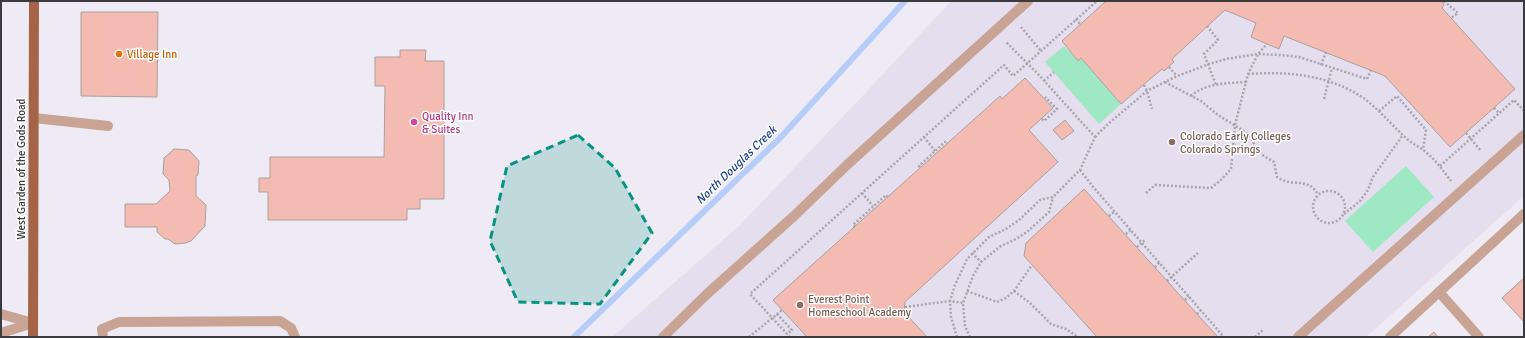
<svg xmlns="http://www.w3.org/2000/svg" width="1525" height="338" viewBox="0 0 1525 338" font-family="Signika,sans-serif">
	<rect width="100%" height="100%" fill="#efebf4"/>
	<!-- built -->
	<path fill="#e5deee" d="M951 1H1524V196L1366 337H612L739 226 871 87Z"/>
	<!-- green -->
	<g fill="#9fe8c4">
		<path d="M1064 46 1078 61 1081 58 1121 104 1099 124 1045 62Z"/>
		<path d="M1406 166 1434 197 1373 252 1345 221Z"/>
	</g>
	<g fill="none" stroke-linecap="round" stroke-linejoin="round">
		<!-- stream -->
		<path stroke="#b5cdf8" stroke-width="6" d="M574 337 781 137 905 1"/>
	</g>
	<!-- building -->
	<g fill="#f3bbb2" stroke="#aaa09e">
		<path d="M1106 1H1442L1444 5 1442 8 1515 89 1450 147 1385 76 1284 36 1279 49 1267 44 1251 37 1256 23 1225 10 1172 59 1174 62 1164 71 1162 69 1121 104 1081 58 1078 61 1062 41Z"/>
		<path d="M81 12H158L157 97 81 96Z"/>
		<path d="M400 50H426L425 61H444V199H420V209H407V220H268V192H259V178H270V157H384L385 86H375V57H400Z"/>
		<path d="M1025 78 1053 108 1029 130 1058 162 905 302 904 312 927 337H807L773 300 1000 96 1002 99Z"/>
		<path d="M1065 120 1074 131 1062 140 1053 130Z"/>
		<path d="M174 149 189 150 199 161 198 175 196 176V196L206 205 205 226 191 241 188 242 186 243 175 244 168 239H165L157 232V227H125V204H156L170 191 169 180 163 174 164 158Z"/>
		<path d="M1084 189 1197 314 1218 337H1097L1024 256 1026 243Z"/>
		<path d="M1524 278V322L1502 298Z"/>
		<path d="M1434 332 1438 337H1428Z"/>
	</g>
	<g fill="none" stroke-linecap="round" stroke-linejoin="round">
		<!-- path -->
		<g stroke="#a8a5ac" stroke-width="2.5" stroke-dasharray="2 2" stroke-linecap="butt">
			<path d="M1444 1 1458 13 1451 18"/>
			<path d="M1076 19 1080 24"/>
			<path d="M1207 26 1218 40 1204 54 1216 85"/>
			<path d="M1021 27 1041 51"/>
			<path d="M1321 65 1326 52"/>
			<path d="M1169 67 1177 76"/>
			<path d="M1248 74C1289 71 1330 75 1365 99 1380 111 1393 126 1407 139 1412 143 1417 146 1422 149 1434 158 1442 169 1451 181"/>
			<path d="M1044 81 1054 72"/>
			<path d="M1165 82 1201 101 1218 115 1247 133 1253 141 1256 149 1264 156 1274 162 1277 177C1292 188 1309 176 1318 195"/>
			<path d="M1144 85 1147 91 1152 109"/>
			<path d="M1191 96C1205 83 1228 83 1246 82"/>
			<path d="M1324 99 1332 68"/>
			<path d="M1494 108 1499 113"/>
			<path d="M1379 111 1397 96 1426 130 1423 150"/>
			<path d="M1042 119 1044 121 1057 109 1045 97"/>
			<path d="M1466 133 1481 151"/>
			<path d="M924 137 935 151"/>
			<path d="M1095 137 1108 124 1147 91 1175 77 1209 64 1226 59 1258 54 1281 55 1299 57 1367 79 1371 70"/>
			<path d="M1440 166 1514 100 1524 111"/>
			<path d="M920 167 919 166 946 141 947 143"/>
			<path d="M1080 170 1094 188 1224 337"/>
			<circle cx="1329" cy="207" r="16"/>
			<path d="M862 193 873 206"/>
			<path d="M1146 193 1155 185 1211 188 1222 179 1231 169 1235 125 1248 74 1258 54 1267 44"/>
			<path d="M1344 214 1360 201 1368 190 1373 177 1403 135"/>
			<path d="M1109 216 1114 212"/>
			<path d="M855 227 853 225 886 195 888 197"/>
			<path d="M1126 234 1131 230"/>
			<path d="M1137 247 1146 239"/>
			<path d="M972 253 981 262"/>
			<path d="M1155 267 1160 262"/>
			<path d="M1167 281 1198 253"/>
			<path d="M967 291 997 302 1006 298 1014 291 1032 265"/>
			<path d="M1014 291 1030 303 1051 324 1066 329 1078 337"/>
			<path d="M1185 300 1189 296"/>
			<path d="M905 307 950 301 963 303"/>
			<path d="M777 314 792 330 787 334"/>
			<path d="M1197 314 1201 310"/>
			<path d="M749 337 782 310"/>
			<path d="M790 337 750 294 1004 65 1013 76 1097 1"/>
			<path d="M957 337 951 317 950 301 955 285 967 259 989 237 1006 229 1019 220 1040 200 1053 197 1080 170 1095 137 1038 74 1006 42"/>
			<path d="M970 337 965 326 963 303 973 276 981 262 1001 246 1014 240 1027 232 1049 212 1053 197"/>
			<path d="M1255 337 1264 329"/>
		</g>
		<!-- minor -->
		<g stroke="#c9a393" stroke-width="10">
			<path d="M34 118 108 126"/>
			<path d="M1439 292 1479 337"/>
			<path d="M1 314 33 323"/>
			<path d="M1 333 33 323"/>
			<path d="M103 337 102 329 119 322 280 321 291 328 295 337"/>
			<path d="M663 337 707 294 794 216 848 164 1028 1"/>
			<path d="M1298 337 1524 135"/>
			<path d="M1390 337 1524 214"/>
		</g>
		<!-- major -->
		<path stroke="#a56447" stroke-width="10" d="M33 337 34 1"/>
	</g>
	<!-- marked area -->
	<path fill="#06937f" fill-opacity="0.2" stroke="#06937f" stroke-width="3" stroke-dasharray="8 5" stroke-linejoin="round" d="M578 135 615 168 652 233 600 304 518 302 490 241 507 166Z"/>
	<!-- markers -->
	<circle fill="#e8710a" stroke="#fff" stroke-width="1.5" cx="119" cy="54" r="4"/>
	<circle fill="#d1479c" stroke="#fff" stroke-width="1.5" cx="414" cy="122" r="4"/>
	<g fill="#8d6e63" stroke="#fff" stroke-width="1.5">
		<circle cx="1172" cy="142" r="4"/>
		<circle cx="800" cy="305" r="4"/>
	</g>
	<g text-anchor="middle" stroke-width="3" stroke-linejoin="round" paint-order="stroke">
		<!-- food labels -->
		<g font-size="11" fill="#c56008" stroke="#fff" text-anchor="start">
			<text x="127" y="58">Village Inn</text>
		</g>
		<!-- hotel labels -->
		<g font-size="11" fill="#b23c85" stroke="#fff" text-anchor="start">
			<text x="422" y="120">Quality Inn<tspan x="422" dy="13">&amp; Suites</tspan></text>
		</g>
		<!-- education labels -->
		<g font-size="11" fill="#785e54" stroke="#fff" text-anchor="start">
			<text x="1180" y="140">Colorado Early Colleges<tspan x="1180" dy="13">Colorado Springs</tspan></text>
			<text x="808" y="303">Everest Point<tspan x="808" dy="13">Homeschool Academy</tspan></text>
		</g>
		<!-- street labels -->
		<g font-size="11" fill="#3b3a3d" stroke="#fff">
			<text transform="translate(21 169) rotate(-90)" y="4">West Garden of the Gods Road</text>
		</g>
		<!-- water labels -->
		<g font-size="12" font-style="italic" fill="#1b4091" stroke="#fff">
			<text transform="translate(736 165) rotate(-44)" y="4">North Douglas Creek</text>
		</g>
	</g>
	<!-- border -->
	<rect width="1525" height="338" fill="none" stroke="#3b3a3d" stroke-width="4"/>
</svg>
